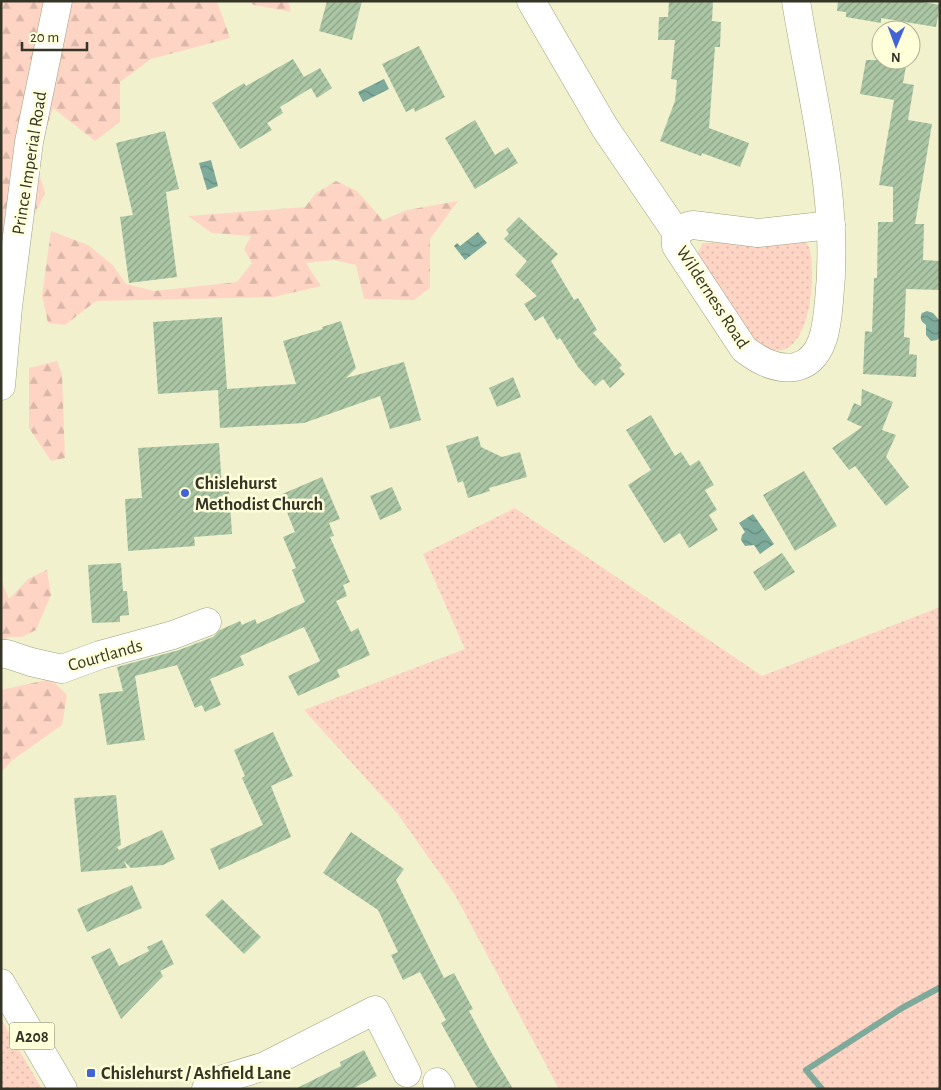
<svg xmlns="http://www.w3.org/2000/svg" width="941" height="1090" viewBox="0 0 941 1090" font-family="'Alegreya Sans',sans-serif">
	<defs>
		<pattern id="grass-dots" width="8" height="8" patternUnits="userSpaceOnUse" patternTransform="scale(1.25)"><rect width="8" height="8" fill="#fed4c4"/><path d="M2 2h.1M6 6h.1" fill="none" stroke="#dab7a8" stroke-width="1.8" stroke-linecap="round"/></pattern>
		<pattern id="forest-firs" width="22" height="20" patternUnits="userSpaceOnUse" patternTransform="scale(1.25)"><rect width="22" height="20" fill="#fed4c4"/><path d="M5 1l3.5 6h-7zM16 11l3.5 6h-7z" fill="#dab7a8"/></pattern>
		<pattern id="water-waves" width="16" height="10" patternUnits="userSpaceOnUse" patternTransform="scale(1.25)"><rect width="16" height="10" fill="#7daa9a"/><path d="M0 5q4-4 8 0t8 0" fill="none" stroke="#678b7e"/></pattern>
		<pattern id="building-hatch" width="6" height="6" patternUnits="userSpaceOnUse" patternTransform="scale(1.25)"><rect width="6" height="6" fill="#abc6a5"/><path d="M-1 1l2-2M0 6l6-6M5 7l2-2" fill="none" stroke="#8ca286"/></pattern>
	</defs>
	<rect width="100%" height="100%" fill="#f1f2cd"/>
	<!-- grass -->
	<g fill="url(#grass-dots)">
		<path d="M801 239C805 242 807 243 809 247 817 273 811 367 766 348 763 346 758 345 756 343 750 339 745 327 741 321 726 298 712 276 697 254L703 243Z"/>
		<path d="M515 508 762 676 940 607V1089H559L455 895 397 813 304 710 465 649 423 554Z"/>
		<path d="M1 1019 42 1089H1Z"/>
	</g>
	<!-- forest -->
	<g fill="url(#forest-firs)">
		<path d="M1 1H217L230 38 151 59 120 82V122L95 141 53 108 36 163 45 193 1 281Z"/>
		<path d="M248 1H288L291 12 254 5Z"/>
		<path d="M336 181 357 191 383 220 407 210 458 201 430 239V288L414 300 364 299 356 265 333 260 306 263 321 286 274 297 96 301 65 325 48 323 42 296 51 231 88 245 113 265 126 284 154 291 237 282 252 263 244 249 251 236 212 233 188 216 305 207 316 193Z"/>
		<path d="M57 361 62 374 65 458 51 461 29 428V368Z"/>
		<path d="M47 570 51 595 36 630 22 637H7L1 669V580L9 599 28 579Z"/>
		<path d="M51 679 67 695 62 725 14 759 1 772V690Z"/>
	</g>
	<!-- water -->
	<g fill="url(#water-waves)">
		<path d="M384 79 389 89 363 102 358 92Z"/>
		<path d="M211 160 218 186 207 190 199 163Z"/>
		<path d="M478 232 487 243 465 260 454 246 457 243 460 246Z"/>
		<path d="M927 311 933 313 940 321V337L937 340 931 341 926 335V325C922 322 919 319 922 313Z"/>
		<path d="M753 514 774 544 760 554 754 545 745 546 741 540 742 535 745 532 739 523Z"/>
	</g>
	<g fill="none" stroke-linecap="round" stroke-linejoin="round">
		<!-- stream -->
		<path stroke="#7daa9a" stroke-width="6" d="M822 1089 806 1070 902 1008 939 988"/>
	</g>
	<!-- building -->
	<g fill="url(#building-hatch)">
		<path d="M327 1H362L352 40 319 31Z"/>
		<path d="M669 1H713L712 21 721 22 720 47H715L709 128 749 143 740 167 702 153 701 156 660 141 675 101 677 80 671 79 675 40H658L659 17H668Z"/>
		<path d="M838 1H918L940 5 936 27 881 18V23L846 17V12L837 11Z"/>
		<path d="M419 46 445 97 415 112 414 108 406 112 382 64Z"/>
		<path d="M293 59 304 77 320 68 332 88 317 98 311 88 280 107 283 113 267 123 272 130 240 149 212 103 244 83 246 86Z"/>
		<path d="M866 60H907L903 83 914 85 908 120 932 124 915 224H924L923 260 940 261V290L906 289 904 337 910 338 909 354 917 355 916 377 863 374 865 331 872 332 874 278H877L878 222H893V187L879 185 894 100 860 94Z"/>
		<path d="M475 120 495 155 508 147 518 163 475 189 445 138Z"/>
		<path d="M165 131 179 189 166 192 177 277 129 283 120 217 133 215 116 143Z"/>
		<path d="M519 217 558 254 551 261 574 300 578 298 597 330 593 333 622 365 619 368 625 374 610 388 603 379 595 386 578 367 560 338 557 340 543 316 535 321 524 304 537 296 515 275 527 261 504 239 509 234 506 230Z"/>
		<path d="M222 317 227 389 296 384 283 341 323 329 322 327 341 321 356 368 346 378 404 362 421 420 390 429 380 396 304 423 220 428 218 390 158 394 153 322Z"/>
		<path d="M513 377 521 397 497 407 489 388Z"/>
		<path d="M862 389 893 402 882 430 896 435 886 457 909 487 886 506 855 466 849 470 832 448 862 427 847 420 854 403 861 406Z"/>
		<path d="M651 415 675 456 681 452 690 466 699 460 714 485 705 490 717 510 709 515 718 530 689 548 680 533 664 543 628 485 651 470 626 430Z"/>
		<path d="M478 436 481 447 502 457 520 452 527 477 489 488 490 491 468 498 463 481 458 483 446 446Z"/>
		<path d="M219 443 222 488H229L232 534 194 537 195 546 128 551 125 499 142 498 138 448Z"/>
		<path d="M804 471 837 526 795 551 763 495Z"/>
		<path d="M322 477 340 519 329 523 334 536 330 537 350 582 343 585 347 596 336 601 351 632 358 628 370 655 337 670 340 677 298 696 288 676 320 661 304 627 240 656 244 665 210 679 221 705 205 712 202 705 195 708 177 665 135 676 145 740 107 745 99 694 123 691 117 667 179 650 213 637 220 630 240 621 242 625 255 619 257 624 305 602 292 570 296 568 283 537 295 532 280 495Z"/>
		<path d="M392 487 402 510 380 520 370 496Z"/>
		<path d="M782 553 795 572 765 591 753 572Z"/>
		<path d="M121 563 123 591H127L129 615 120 616V622L92 623 88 565Z"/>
		<path d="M273 732 293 776 271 786 291 837 219 870 210 849 263 825 242 778 245 776 234 750Z"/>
		<path d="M116 795 121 845 117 847 119 850 162 830 175 859 163 865 131 868 124 861 127 868 81 872 74 798Z"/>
		<path d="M351 832 404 869 396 880 444 978 454 973 473 1009 469 1011 491 1052 513 1089H478L441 1023 446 1020 420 972 403 980 391 955 398 952 378 910 323 873Z"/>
		<path d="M132 885 142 908 87 932 77 909Z"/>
		<path d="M222 899 261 937 244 954 205 915Z"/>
		<path d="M162 940 174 964 160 971 163 976 121 1019 91 957 110 948 119 966 149 951 147 947Z"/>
		<path d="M364 1050 377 1076 352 1089H295L341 1066 340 1062Z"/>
	</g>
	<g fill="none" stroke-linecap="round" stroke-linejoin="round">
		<!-- minor casing -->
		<g stroke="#a0a07e" stroke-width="29">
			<g id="minor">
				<path d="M531 1 605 128 676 232V246L744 349C758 360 777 370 795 367 824 361 827 325 829 301 840 200 812 100 796 1"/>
				<path d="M676 232 688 226 693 225 758 233 831 225"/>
				<path d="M1 654H7L31 662 62 669 100 655 173 635 207 622"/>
				<path d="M437 1082 441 1089"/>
				<path d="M206 1089 223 1079 265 1066 375 1010 407 1073"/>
			</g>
		</g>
		<!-- major casing -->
		<g stroke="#a0a07e" stroke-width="29">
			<g id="major">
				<path d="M1 386 8 307 29 142 58 1"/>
				<path d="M1 983 63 1089"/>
			</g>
		</g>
		<!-- minor -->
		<use href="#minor" stroke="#fff" stroke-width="28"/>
		<!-- major -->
		<use href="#major" stroke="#fff" stroke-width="28"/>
	</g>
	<!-- markers -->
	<g fill="#4263d6" stroke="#ffffda" stroke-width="2">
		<circle cx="185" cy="493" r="5"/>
		<rect x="86" y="1068" width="10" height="10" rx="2.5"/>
	</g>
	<g text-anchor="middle" stroke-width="5" stroke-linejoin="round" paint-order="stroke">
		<!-- shield labels -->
		<rect fill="#ffffda" stroke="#72725d" stroke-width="1" x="9.5" y="1022.5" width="45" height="27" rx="4"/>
		<g font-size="16" font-weight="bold" fill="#353527">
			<text x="32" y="1042">A208</text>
		</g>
		<!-- street labels -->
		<g font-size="18" fill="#353527" stroke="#ffffda">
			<text transform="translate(29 163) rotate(-81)" y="6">Prince Imperial Road</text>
			<text transform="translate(713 297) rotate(57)" y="6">Wilderness Road</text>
			<text transform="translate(105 655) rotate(-16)" y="6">Courtlands</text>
		</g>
		<!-- poi labels -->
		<g font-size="18" font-weight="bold" fill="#353527" stroke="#ffffda" text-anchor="start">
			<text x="195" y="489">Chislehurst<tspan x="195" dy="21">Methodist Church</tspan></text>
			<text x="101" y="1079">Chislehurst / Ashfield Lane</text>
		</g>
	</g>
	<!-- border -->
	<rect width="941" height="1090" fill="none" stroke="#353527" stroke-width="5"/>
	<!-- north arrow -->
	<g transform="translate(896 45) rotate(181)"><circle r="24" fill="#ffffda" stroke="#aeae92"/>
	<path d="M0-4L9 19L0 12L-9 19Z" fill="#4263d6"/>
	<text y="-8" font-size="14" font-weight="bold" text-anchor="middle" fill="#353527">N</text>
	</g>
	<!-- scale -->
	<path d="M22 42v8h65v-8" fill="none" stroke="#353527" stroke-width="2.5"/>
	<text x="30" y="42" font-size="15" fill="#353527" stroke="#ffffda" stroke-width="4" paint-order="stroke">20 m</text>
</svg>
